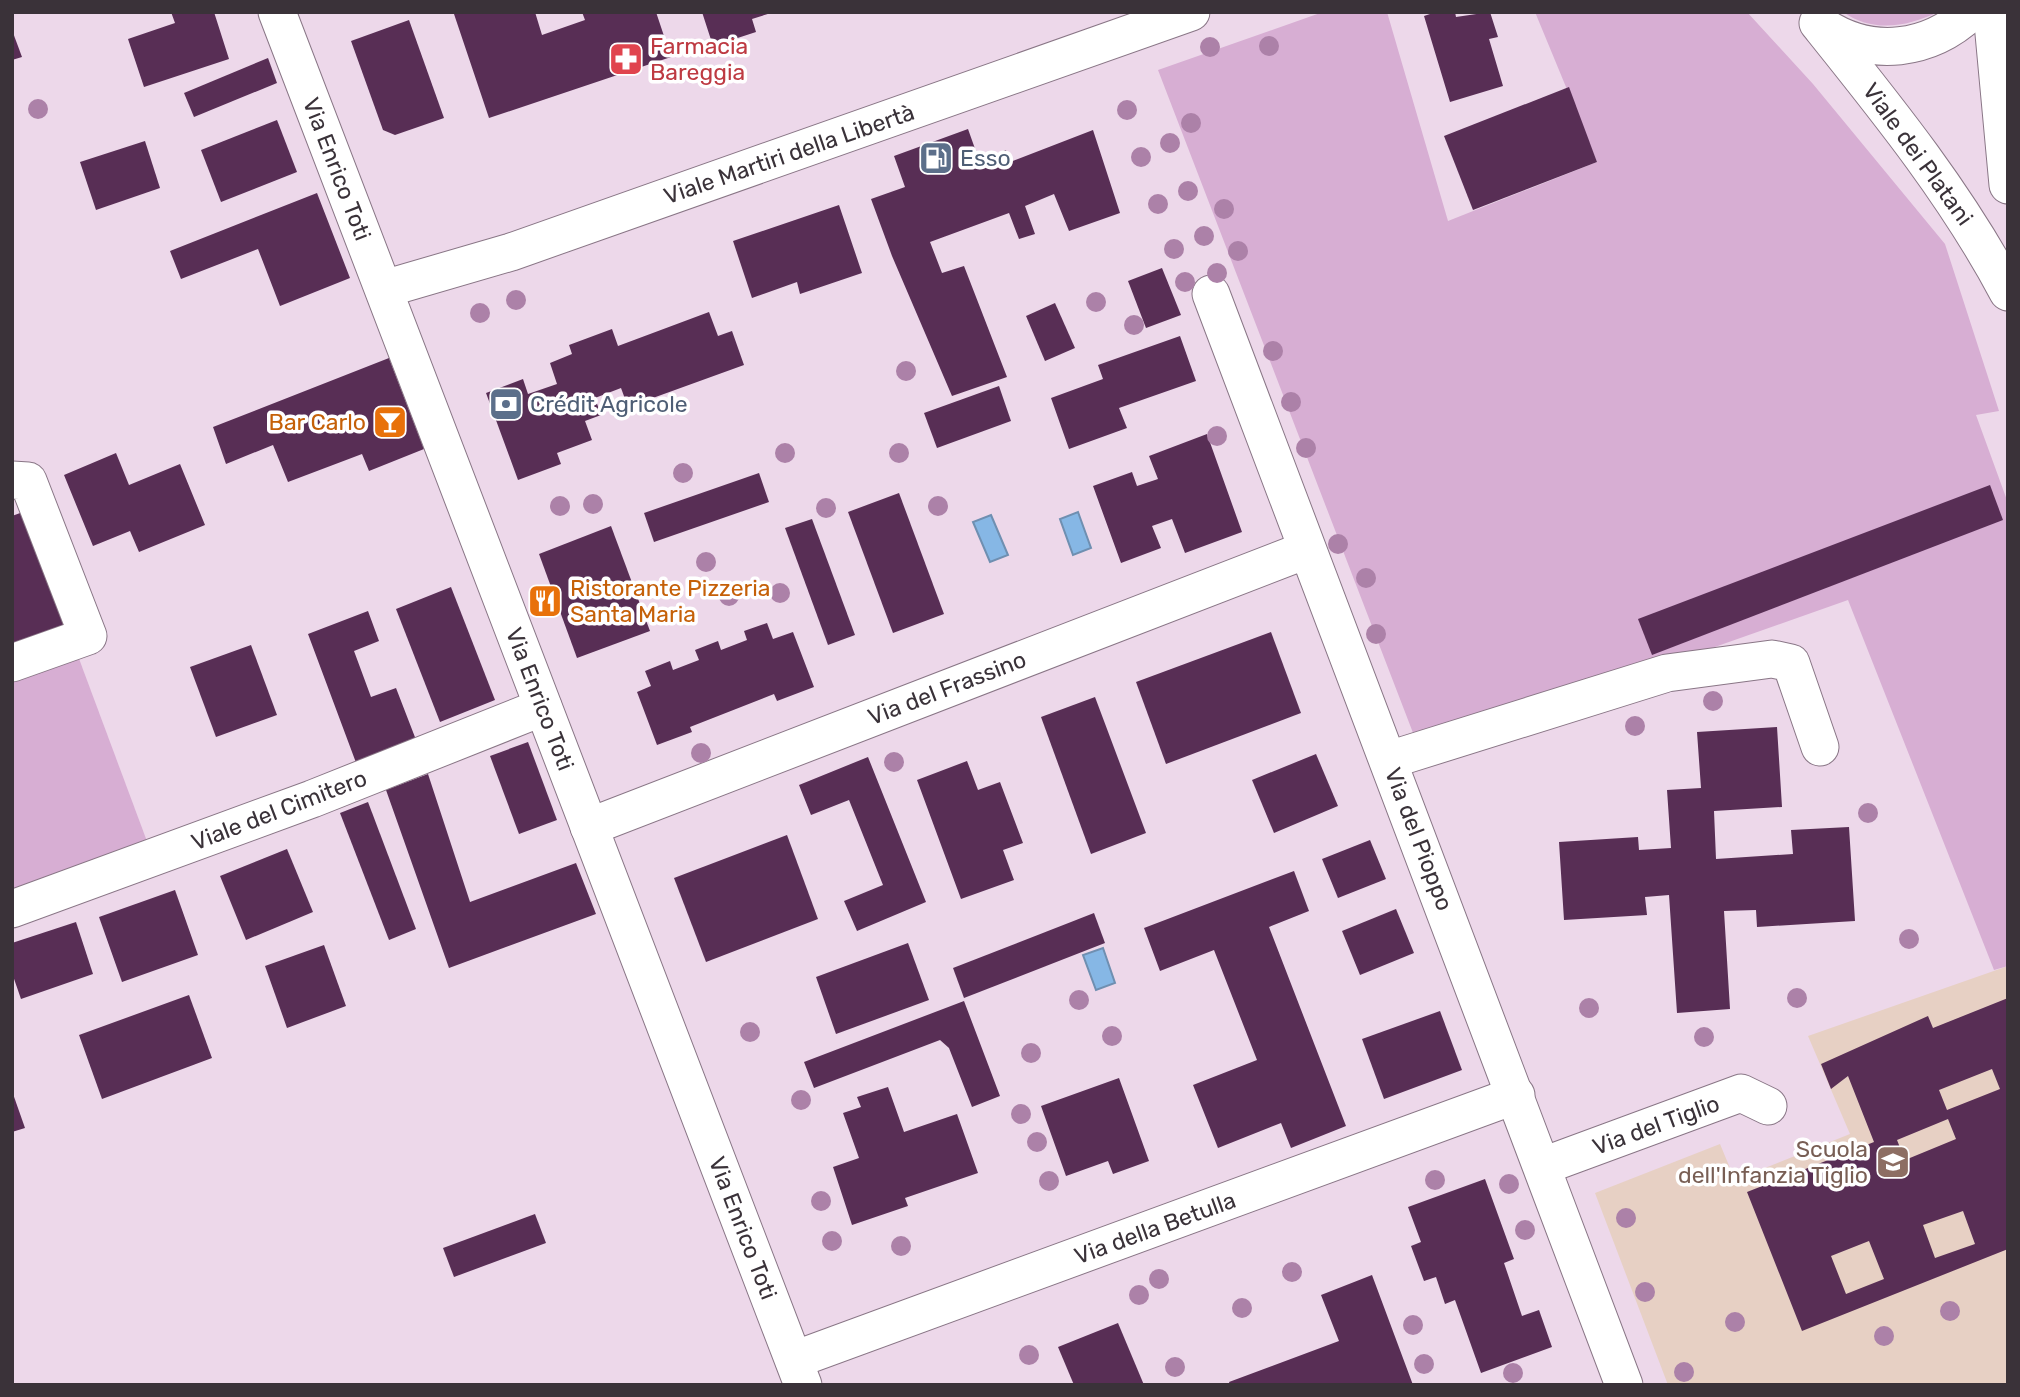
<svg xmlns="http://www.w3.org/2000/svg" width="2020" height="1397" viewBox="0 0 2020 1397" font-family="Rubik,sans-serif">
	<rect width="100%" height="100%" fill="#edd8ea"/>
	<!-- education -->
	<path fill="#e7d0c4" d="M2008 966V1385H1668L1595 1193 1720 1144 1735 1180 1850 1134 1808 1036Z"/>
	<!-- green -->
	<g fill="#d7aed3">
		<path d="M1323 12H1387L1448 221 1597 162 1535 12H1747L1813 84 1945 244 1999 411 1976 415 2008 503V966L1994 970 1848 600 1420 751 1158 70Z"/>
		<path d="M1843 12H1938C1907 27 1873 33 1843 12Z"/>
		<path d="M78 656 148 844 12 894V680Z"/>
	</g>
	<!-- water -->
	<g fill="#86b7e5" stroke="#6f8fb1" stroke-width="2">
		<path d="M1078 512 1091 548 1073 555 1060 519Z"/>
		<path d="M991 515 1008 555 990 562 973 522Z"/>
		<path d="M1103 948 1115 983 1096 990 1083 955Z"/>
	</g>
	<!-- building -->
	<g fill="#582e55" fill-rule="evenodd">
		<path d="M171 12H214L229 59 144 87 128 39 175 23Z"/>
		<path d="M458 12H535L542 35 585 20 582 12H656L671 57 489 118 454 14Z"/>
		<path d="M702 12H771V13L752 19 756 32 713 46Z"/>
		<path d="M1436 12H1455L1456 17 1490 12 1498 37 1489 39 1503 86 1450 102 1424 16Z"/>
		<path d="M409 20 444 118 395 135 383 130 351 41Z"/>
		<path d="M12 30 22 57 12 60Z"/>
		<path d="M268 58 277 83 194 117 184 93Z"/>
		<path d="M1569 87 1597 162 1473 210 1444 136Z"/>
		<path d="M277 120 297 172 221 202 201 150Z"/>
		<path d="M968 129 979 160 1006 150 1010 162 1093 130 1120 213 1069 231 1054 194 1025 206 1035 234 1019 239 1009 213 930 242 942 273 964 266 1007 377 952 396 892 256 871 199 905 187 894 156Z"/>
		<path d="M145 141 160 188 96 210 80 162Z"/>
		<path d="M317 193 350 278 280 306 258 249 181 279 170 251Z"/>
		<path d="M839 205 862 273 800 294 797 282 752 298 733 241Z"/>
		<path d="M1162 268 1181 315 1146 328 1128 281Z"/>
		<path d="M1055 303 1075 348 1045 361 1026 316Z"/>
		<path d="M709 312 718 336 732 331 744 365 628 407 621 388 595 398 601 415 585 421 592 440 557 453 561 464 518 480 486 393 523 379 528 394 557 384 550 363 572 354 569 345 612 329 618 346Z"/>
		<path d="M1180 336 1196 381 1119 408 1127 428 1069 449 1051 398 1103 379 1098 365Z"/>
		<path d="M389 358 424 449 369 471 362 454 288 482 273 445 226 464 213 427Z"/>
		<path d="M999 386 1011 421 937 448 924 413Z"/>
		<path d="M1207 434 1242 532 1185 553 1172 519 1152 526 1161 548 1121 563 1093 486 1132 472 1137 486 1158 479 1149 456Z"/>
		<path d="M116 453 129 485 180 464 205 525 139 552 130 531 93 546 64 475Z"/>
		<path d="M759 473 769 502 654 542 644 513Z"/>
		<path d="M1990 485 2003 520 1652 655 1638 619Z"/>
		<path d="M899 493 944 614 893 633 848 512Z"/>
		<path d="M31 509 79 633 12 658V516Z"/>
		<path d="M812 519 855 635 828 645 785 528Z"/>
		<path d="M611 526 650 631 577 658 539 554Z"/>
		<path d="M451 587 495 700 440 722 396 609Z"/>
		<path d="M368 611 379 641 354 651 371 697 396 688 418 745 358 768 308 634Z"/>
		<path d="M767 623 773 639 793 632 814 687 777 701 774 694 690 727 692 732 657 745 637 692 651 686 645 671 670 661 673 670 699 660 695 650 718 641 721 650 747 640 744 631Z"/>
		<path d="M1271 632 1301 713 1166 764 1136 682Z"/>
		<path d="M251 645 277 715 216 737 190 667Z"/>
		<path d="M1095 697 1146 833 1091 854 1041 717Z"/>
		<path d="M1777 727 1782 807 1714 811 1716 859 1793 854 1791 830 1849 827 1855 921 1757 927 1756 910 1724 911 1730 1009 1677 1013 1669 895 1645 897 1647 915 1564 920 1559 842 1638 837 1639 850 1671 848 1667 790 1701 788 1697 732Z"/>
		<path d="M528 742 557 820 519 834 490 756Z"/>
		<path d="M1316 754 1338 806 1274 833 1252 780Z"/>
		<path d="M868 757 926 902 857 931 844 901 883 885 849 800 811 815 799 785Z"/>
		<path d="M967 761 978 790 1000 782 1023 843 1003 850 1014 880 961 899 917 780Z"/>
		<path d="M428 774 470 902 576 863 596 914 449 968 386 790Z"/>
		<path d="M368 802 416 929 389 940 340 813Z"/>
		<path d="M787 835 818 919 706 962 674 878Z"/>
		<path d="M1370 840 1386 879 1338 898 1322 859Z"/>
		<path d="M287 849 313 912 246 940 220 876Z"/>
		<path d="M1294 871 1309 911 1269 927 1346 1126 1291 1148 1281 1123 1218 1148 1193 1085 1257 1060 1214 950 1160 971 1144 928Z"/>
		<path d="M175 890 198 955 122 982 99 917Z"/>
		<path d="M1396 909 1414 953 1360 975 1342 931Z"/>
		<path d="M1094 913 1105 943 964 998 953 968Z"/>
		<path d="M76 922 93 974 21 999 12 973V943Z"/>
		<path d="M908 943 929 1000 836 1034 816 977Z"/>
		<path d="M324 945 346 1006 287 1028 265 966Z"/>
		<path d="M189 995 212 1058 102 1099 79 1035Z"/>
		<path d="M2008 998V1249L1802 1331 1747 1192 1874 1142 1848 1076 1831 1089 1821 1064 1928 1016 1933 1028ZM1992 1069 2000 1089 1947 1110 1939 1090ZM1948 1119 1956 1139 1905 1160 1897 1140ZM1963 1211 1975 1244 1935 1258 1923 1225ZM1869 1241 1884 1279 1846 1294 1831 1256Z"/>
		<path d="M964 1001 1000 1096 972 1107 949 1048 940 1040 814 1088 804 1062Z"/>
		<path d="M1440 1011 1462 1070 1384 1099 1362 1039Z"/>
		<path d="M1119 1078 1149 1161 1113 1174 1108 1161 1066 1176 1041 1106Z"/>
		<path d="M888 1087 904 1132 957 1114 978 1173 905 1198 908 1206 852 1225 833 1167 859 1158 843 1113 861 1107 857 1097Z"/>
		<path d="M12 1091 25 1128 12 1132Z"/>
		<path d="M1485 1179 1514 1259 1504 1263 1522 1316 1539 1310 1552 1347 1481 1373 1455 1300 1445 1304 1436 1277 1424 1281 1411 1246 1421 1242 1408 1207Z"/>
		<path d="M535 1214 546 1243 454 1277 443 1248Z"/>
		<path d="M1372 1275 1413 1385H1230L1229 1382 1339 1341 1321 1295Z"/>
		<path d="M1118 1323 1144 1385H1074L1058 1347Z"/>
	</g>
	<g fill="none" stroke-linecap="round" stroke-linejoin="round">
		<!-- minor casing -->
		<g stroke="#897686" stroke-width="39">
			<g id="minor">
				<path d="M277 12 803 1385"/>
				<path d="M1992 12 2008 185"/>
				<path d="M1818 23C1887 109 1956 194 2008 292"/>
				<path d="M1824 27C1872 58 1929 51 1971 12"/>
				<path d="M384 289 511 252 1191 12"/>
				<path d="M1211 294 1624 1385"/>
				<path d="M12 480 28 481 88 636 12 663"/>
				<path d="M1389 760 1667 673 1772 659 1791 663 1820 747"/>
				<path d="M589 827 1306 550"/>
				<path d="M12 909 312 799 543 707"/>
				<path d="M1543 1166 1741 1093 1768 1106"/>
				<path d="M794 1360 1516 1095"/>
			</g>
		</g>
		<!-- minor -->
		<use href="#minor" stroke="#fff" stroke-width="37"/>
	</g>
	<!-- trees -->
	<g fill="#ac81a8">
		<circle cx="1269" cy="46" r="10"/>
		<circle cx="1210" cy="47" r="10"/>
		<circle cx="38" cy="109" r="10"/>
		<circle cx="1127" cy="110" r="10"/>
		<circle cx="1191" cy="123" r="10"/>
		<circle cx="1170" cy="143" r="10"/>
		<circle cx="1141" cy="157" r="10"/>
		<circle cx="1188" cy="191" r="10"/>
		<circle cx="1158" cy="204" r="10"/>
		<circle cx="1224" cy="209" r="10"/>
		<circle cx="1204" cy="236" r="10"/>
		<circle cx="1174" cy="249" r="10"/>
		<circle cx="1238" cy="251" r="10"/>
		<circle cx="1217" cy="273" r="10"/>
		<circle cx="1185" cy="282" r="10"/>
		<circle cx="516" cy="300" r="10"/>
		<circle cx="1096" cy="302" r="10"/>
		<circle cx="480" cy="313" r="10"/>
		<circle cx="1134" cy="325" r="10"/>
		<circle cx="1273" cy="351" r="10"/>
		<circle cx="906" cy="371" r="10"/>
		<circle cx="1291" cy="402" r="10"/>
		<circle cx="1217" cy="436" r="10"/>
		<circle cx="1306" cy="448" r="10"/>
		<circle cx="785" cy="453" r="10"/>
		<circle cx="899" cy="453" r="10"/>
		<circle cx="683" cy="473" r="10"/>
		<circle cx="593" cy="504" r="10"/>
		<circle cx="560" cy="506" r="10"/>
		<circle cx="938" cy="506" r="10"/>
		<circle cx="826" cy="508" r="10"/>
		<circle cx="1338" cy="544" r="10"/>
		<circle cx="706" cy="562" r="10"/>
		<circle cx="1366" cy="578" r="10"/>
		<circle cx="780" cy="593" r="10"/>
		<circle cx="729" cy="596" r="10"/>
		<circle cx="1376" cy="634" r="10"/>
		<circle cx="1713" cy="701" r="10"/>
		<circle cx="1635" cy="726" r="10"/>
		<circle cx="701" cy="753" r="10"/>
		<circle cx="894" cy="762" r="10"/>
		<circle cx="1868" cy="813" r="10"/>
		<circle cx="1909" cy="939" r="10"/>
		<circle cx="1797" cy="998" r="10"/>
		<circle cx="1079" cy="1000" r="10"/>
		<circle cx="1589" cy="1008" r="10"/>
		<circle cx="750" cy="1032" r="10"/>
		<circle cx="1112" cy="1036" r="10"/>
		<circle cx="1704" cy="1037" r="10"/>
		<circle cx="1031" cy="1053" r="10"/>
		<circle cx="801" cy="1100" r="10"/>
		<circle cx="1021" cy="1114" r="10"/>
		<circle cx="1037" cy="1142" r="10"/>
		<circle cx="1435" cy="1180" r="10"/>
		<circle cx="1049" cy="1181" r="10"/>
		<circle cx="1509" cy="1184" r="10"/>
		<circle cx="821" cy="1201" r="10"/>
		<circle cx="1626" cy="1218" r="10"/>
		<circle cx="1525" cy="1230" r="10"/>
		<circle cx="832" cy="1241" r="10"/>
		<circle cx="901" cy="1246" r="10"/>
		<circle cx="1292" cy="1272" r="10"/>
		<circle cx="1159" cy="1279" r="10"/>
		<circle cx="1645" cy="1292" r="10"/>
		<circle cx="1139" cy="1295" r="10"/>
		<circle cx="1242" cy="1308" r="10"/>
		<circle cx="1950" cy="1311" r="10"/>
		<circle cx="1735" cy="1322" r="10"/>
		<circle cx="1413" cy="1325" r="10"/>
		<circle cx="1884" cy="1336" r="10"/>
		<circle cx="1029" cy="1355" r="10"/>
		<circle cx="1424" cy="1364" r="10"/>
		<circle cx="1175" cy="1367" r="10"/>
		<circle cx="1684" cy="1372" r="10"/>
		<circle cx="1513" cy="1373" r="10"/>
	</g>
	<!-- icons -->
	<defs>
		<g id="pharmacy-square" transform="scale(1.75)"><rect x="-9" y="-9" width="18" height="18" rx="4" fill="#e0444e" stroke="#fff"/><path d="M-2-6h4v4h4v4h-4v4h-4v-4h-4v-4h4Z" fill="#fff"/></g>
		<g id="fuel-square" transform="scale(1.75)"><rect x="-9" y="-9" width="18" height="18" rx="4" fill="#5c6f8a" stroke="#fff"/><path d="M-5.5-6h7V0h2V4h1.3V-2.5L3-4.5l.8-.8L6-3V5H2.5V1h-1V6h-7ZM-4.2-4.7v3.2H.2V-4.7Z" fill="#fff"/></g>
		<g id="bank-square" transform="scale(1.75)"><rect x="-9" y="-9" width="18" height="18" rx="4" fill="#5c6f8a" stroke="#fff"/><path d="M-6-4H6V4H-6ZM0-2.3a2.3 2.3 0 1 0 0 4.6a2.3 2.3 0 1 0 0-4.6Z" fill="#fff"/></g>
		<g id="bar-square" transform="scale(1.75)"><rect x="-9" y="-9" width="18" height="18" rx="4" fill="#e8710a" stroke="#fff"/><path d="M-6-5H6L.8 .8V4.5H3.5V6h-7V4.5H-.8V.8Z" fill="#fff"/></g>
		<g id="restaurant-square" transform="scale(1.75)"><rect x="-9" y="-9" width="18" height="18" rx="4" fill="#e8710a" stroke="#fff"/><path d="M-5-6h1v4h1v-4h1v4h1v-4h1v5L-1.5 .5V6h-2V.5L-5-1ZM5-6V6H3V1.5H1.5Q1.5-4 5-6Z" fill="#fff"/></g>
		<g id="school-square" transform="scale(1.75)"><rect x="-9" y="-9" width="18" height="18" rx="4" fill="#8d6e63" stroke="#fff"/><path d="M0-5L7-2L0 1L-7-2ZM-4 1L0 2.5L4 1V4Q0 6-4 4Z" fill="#fff"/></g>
	</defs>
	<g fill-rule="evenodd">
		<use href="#pharmacy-square" x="626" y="59"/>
		<use href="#fuel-square" x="936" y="158"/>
		<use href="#bank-square" x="506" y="404"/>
		<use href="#bar-square" x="390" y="422"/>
		<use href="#restaurant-square" x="545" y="601"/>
		<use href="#school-square" x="1893" y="1162"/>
	</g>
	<g text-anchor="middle" stroke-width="7" stroke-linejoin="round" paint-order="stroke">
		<!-- health labels -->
		<g font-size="23" fill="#be3a42" stroke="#fff" text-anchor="start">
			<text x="650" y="54">Farmacia<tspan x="650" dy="26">Bareggia</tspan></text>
		</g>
		<!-- street labels -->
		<g font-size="23" fill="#3a3239" stroke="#fff">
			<text transform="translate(789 154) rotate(-19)" y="8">Viale Martiri della Libertà</text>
			<text transform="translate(1918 154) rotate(54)" y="8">Viale dei Platani</text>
			<text transform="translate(337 169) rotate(69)" y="8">Via Enrico Toti</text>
			<text transform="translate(947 688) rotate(-21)" y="8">Via del Frassino</text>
			<text transform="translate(540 699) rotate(69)" y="8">Via Enrico Toti</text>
			<text transform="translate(279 810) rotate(-21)" y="8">Viale del Cimitero</text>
			<text transform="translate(1419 839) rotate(69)" y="8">Via del Pioppo</text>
			<text transform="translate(1656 1125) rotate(-20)" y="8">Via del Tiglio</text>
			<text transform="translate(743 1228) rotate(69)" y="8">Via Enrico Toti</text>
			<text transform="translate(1155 1228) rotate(-20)" y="8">Via della Betulla</text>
		</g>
		<!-- service labels -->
		<g font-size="23" fill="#4e5e75" stroke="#fff" text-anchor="start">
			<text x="960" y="166">Esso</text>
			<text x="530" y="412">Crédit Agricole</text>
		</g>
		<!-- food labels -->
		<g font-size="23" fill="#c56008" stroke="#fff" text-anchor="end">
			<text x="366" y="430">Bar Carlo</text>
			<text x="570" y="596" text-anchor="start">Ristorante Pizzeria<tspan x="570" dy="26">Santa Maria</tspan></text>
		</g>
		<!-- education labels -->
		<g font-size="23" fill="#785e54" stroke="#fff" text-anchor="end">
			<text x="1868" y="1157">Scuola<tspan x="1868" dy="26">dell'Infanzia Tiglio</tspan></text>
		</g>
	</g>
	<!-- border -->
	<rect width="2020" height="1397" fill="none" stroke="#3a3239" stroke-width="28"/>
</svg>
